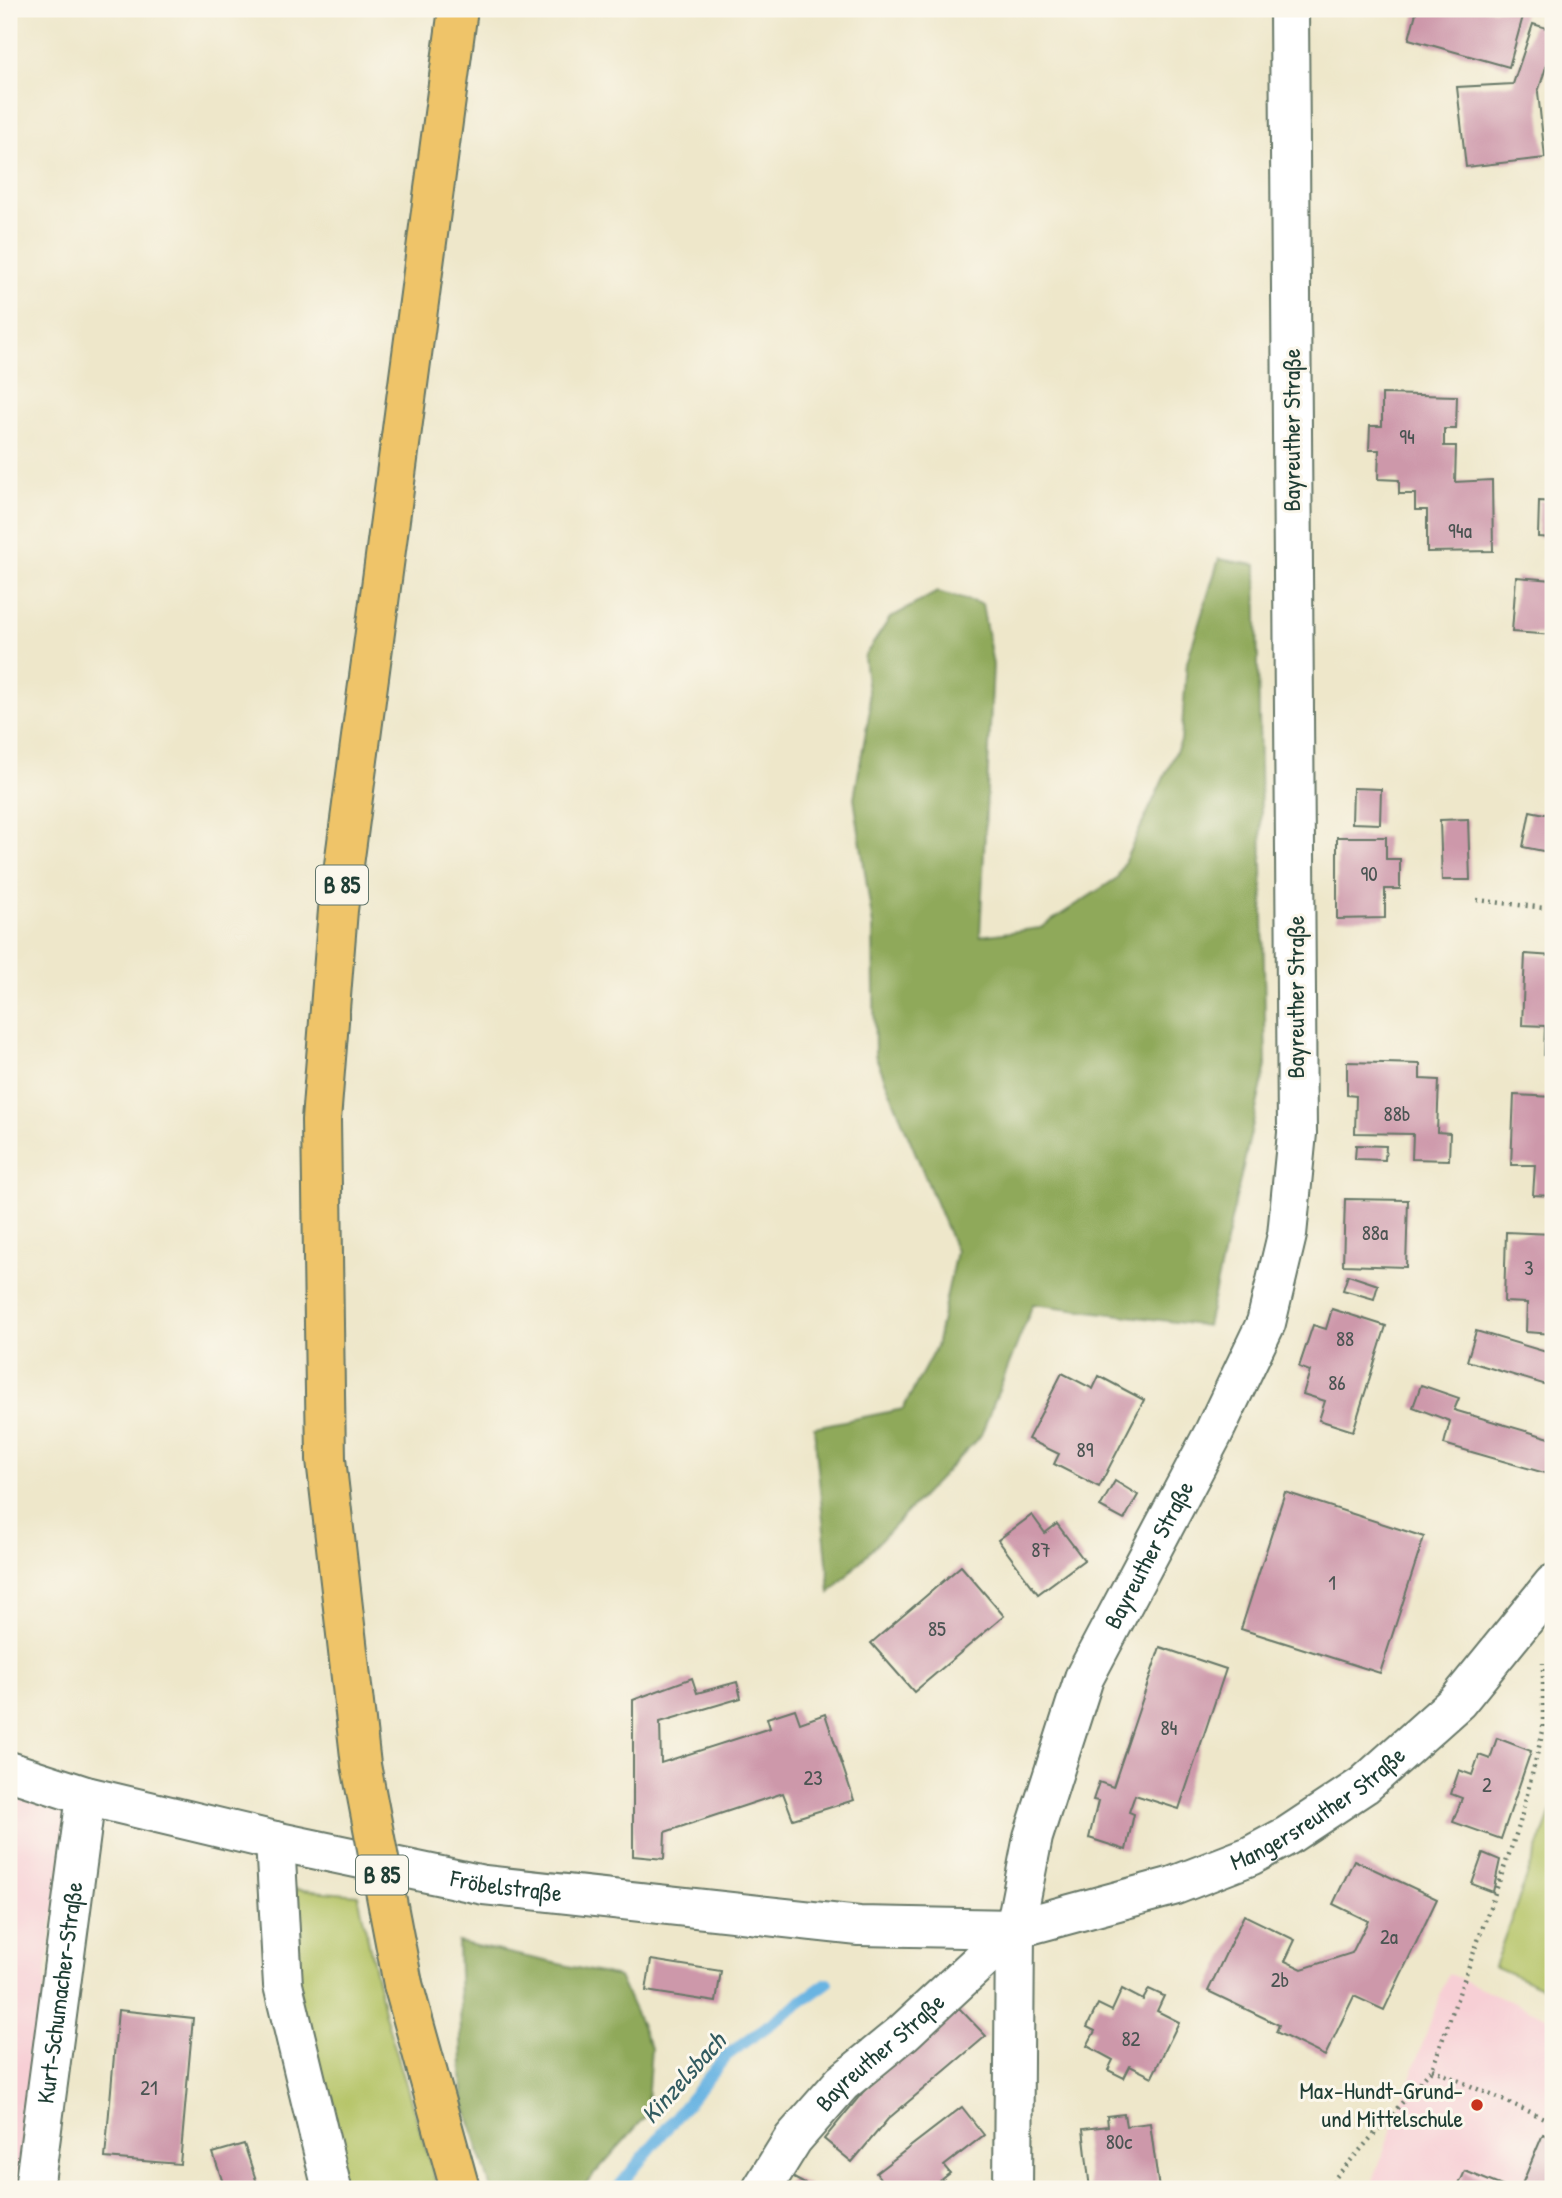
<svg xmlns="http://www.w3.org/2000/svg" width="1562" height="2198" viewBox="0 0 1562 2198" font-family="'Patrick Hand',sans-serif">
	<rect width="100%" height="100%" fill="#fbf7ec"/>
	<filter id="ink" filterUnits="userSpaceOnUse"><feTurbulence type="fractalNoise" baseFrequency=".0143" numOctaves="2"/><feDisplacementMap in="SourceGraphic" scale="14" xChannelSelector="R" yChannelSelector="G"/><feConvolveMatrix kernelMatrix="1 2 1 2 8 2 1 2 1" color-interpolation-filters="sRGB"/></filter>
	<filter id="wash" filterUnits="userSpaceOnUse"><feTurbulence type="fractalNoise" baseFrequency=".00686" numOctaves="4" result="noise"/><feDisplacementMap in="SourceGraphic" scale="28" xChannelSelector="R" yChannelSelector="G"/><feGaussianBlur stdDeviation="1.57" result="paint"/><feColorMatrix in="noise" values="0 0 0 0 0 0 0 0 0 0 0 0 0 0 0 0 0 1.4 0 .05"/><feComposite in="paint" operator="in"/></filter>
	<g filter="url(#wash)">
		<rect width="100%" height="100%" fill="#eee7ca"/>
		<!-- built -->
		<g fill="#f7cfd5">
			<path d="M9 1786 68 1807 18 2189H9Z"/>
			<path d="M1448 1973 1553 2020V2189H1370Z"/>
		</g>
		<!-- green -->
		<g fill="#b4c365" stroke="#6a804c" stroke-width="2">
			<path d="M1553 1806V1992L1494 1966Z"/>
			<path d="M278 1888 358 1895 385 2015 438 2189H332Z"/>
		</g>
		<!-- forest -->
		<g fill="#8fa95a" stroke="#577347" stroke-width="2">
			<path d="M1219 559 1256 565 1266 1066 1207 1326 1033 1304 981 1435 830 1593 814 1427 903 1409 936 1347 956 1251 875 1055 873 926 854 798 870 709 864 657 890 618 937 592 982 604 993 665 980 936 1040 928 1117 878 1181 741 1187 662Z"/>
			<path d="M458 1942 619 1977 651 2048 646 2116 581 2189H491L463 2099Z"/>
		</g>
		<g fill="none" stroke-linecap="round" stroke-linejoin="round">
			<!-- stream -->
			<path stroke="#69b4e2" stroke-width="12" d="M617 2189 726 2056 827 1983"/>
		</g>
		<g id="blocks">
			<!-- building -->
			<g fill="#cd98aa">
				<path d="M1417 9H1525L1509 67 1409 39Z"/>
				<path d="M1533 24 1553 30V45L1538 92 1545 158 1466 167 1457 87 1513 84Z"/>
				<path d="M1382 394 1457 396 1456 429H1444V446H1456L1455 482 1492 480 1493 551 1427 552V510H1415V494H1399V480L1378 479 1379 450H1369L1370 426H1382Z"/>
				<path d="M1539 501 1553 502V538L1538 537Z"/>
				<path d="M1516 577 1553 580V635L1512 632Z"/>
				<path d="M1353 788 1381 789 1380 824 1352 823Z"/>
				<path d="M1552 805 1553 853 1523 847 1530 811 1550 815Z"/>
				<path d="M1468 819 1470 880H1442L1440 820Z"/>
				<path d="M1337 837H1386V859H1400V889H1385V918L1337 919Z"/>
				<path d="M1525 954 1553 956V1056L1544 1055 1545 1026 1522 1025Z"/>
				<path d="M1347 1062 1420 1064V1079L1439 1080 1437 1132 1450 1133 1449 1160 1412 1159 1413 1134 1355 1133 1356 1096 1347 1095Z"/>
				<path d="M1514 1095 1553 1097V1196L1533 1195 1535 1165H1511Z"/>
				<path d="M1356 1145 1386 1146 1385 1160 1355 1159Z"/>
				<path d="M1345 1199 1408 1200 1406 1267 1343 1265Z"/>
				<path d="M1506 1232 1553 1234V1334L1526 1332 1527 1303 1504 1302Z"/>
				<path d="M1348 1275 1378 1285 1374 1299 1343 1290Z"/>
				<path d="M1332 1309 1386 1326 1353 1431 1319 1420 1325 1401 1303 1394 1310 1371 1299 1367 1313 1325 1326 1329Z"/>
				<path d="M1476 1331 1553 1354V1387L1467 1361Z"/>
				<path d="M1062 1373 1093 1389 1099 1376 1144 1400 1099 1487 1054 1464 1059 1454 1028 1439Z"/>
				<path d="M1421 1385 1459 1398 1454 1410 1553 1439V1455L1548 1474 1444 1444 1450 1421 1413 1407Z"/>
				<path d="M1115 1481 1138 1495 1124 1520 1100 1507Z"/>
				<path d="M1285 1492 1424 1537 1380 1673 1241 1629Z"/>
				<path d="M1032 1515 1045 1533 1057 1524 1084 1560 1038 1594 998 1540Z"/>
				<path d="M961 1566 1004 1616 914 1692 871 1643Z"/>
				<path d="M1160 1647 1226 1669 1179 1809 1135 1795 1129 1812 1134 1814 1126 1850 1089 1838 1098 1801 1093 1800 1099 1782 1113 1787Z"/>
				<path d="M692 1678 697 1693 737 1682 741 1698 660 1722 661 1763 770 1728 767 1718 795 1709 800 1723 825 1714 854 1800 793 1819 783 1793 665 1832 664 1859 633 1856V1700Z"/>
				<path d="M1497 1738 1531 1751 1501 1839 1453 1822 1462 1798 1451 1794 1459 1770 1472 1775 1479 1755 1490 1759Z"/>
				<path d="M1483 1853 1500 1860 1493 1892 1472 1884Z"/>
				<path d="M1354 1860 1437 1899 1384 2010 1354 1996 1325 2056 1276 2032 1279 2025 1208 1991 1244 1915 1295 1940 1285 1961 1302 1969 1352 1953 1368 1921 1333 1904Z"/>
				<path d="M651 1960 721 1971 716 2002 646 1991Z"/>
				<path d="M1122 1989 1143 2000 1149 1989 1164 1996 1157 2011 1179 2022 1152 2077 1130 2066 1124 2078 1108 2070 1113 2060 1087 2046 1095 2031 1087 2027 1098 2004 1112 2011Z"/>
				<path d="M959 2008 986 2036 888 2119 852 2162 824 2139 863 2092 904 2052Z"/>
				<path d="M118 2010 193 2018 180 2164 105 2158Z"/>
				<path d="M962 2107 984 2135 944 2166 950 2173 930 2189H888L876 2173Z"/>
				<path d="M1124 2114 1126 2126 1150 2123 1159 2189H1090L1083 2129 1108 2126 1107 2116Z"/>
				<path d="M1543 2134 1553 2138V2189H1520Z"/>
				<path d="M244 2144 259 2189H225L213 2153Z"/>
				<path d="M1465 2171 1509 2189H1457Z"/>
				<path d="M792 2177 814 2189H785Z"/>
			</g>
		</g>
	</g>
	<g filter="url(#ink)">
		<use href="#blocks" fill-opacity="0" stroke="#677868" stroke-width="2"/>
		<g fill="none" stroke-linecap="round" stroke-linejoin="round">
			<!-- minor casing -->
			<g stroke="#677868" stroke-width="42">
				<g id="minor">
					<path id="s1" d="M9 1771 86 1796 275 1841 484 1885 859 1926 1015 1929 1173 1886 1250 1856 1287 1836 1364 1785 1458 1701 1553 1584"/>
					<path d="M275 1841 283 1985 332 2189"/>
					<path id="s2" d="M34 2189 86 1796"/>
					<path id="s3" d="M762 2189 793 2139 842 2083 903 2033 1015 1929"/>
					<path id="s4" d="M1013 2189 1015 1929 1033 1837 1084 1678 1214 1432 1266 1323 1287 1235 1297 1133 1289 9"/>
				</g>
			</g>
			<!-- primary casing -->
			<g stroke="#677868" stroke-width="42">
				<g id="primary">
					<path d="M361 1765 326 1459 321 1120 338 910 458 9"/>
					<path d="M403 1984 460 2189"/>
				</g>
			</g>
			<!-- path -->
			<g stroke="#677868" stroke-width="4.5" stroke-dasharray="2 5" stroke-linecap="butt">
				<path d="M1477 900 1553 909"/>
				<path d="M9 1723 18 1732"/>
				<path d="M1432 2069 1553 2122"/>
				<path d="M1330 2189 1336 2177 1432 2069 1519 1826 1543 1731V1663"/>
			</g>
			<!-- minor -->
			<use href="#minor" stroke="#fff" stroke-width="38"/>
			<!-- primary -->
			<use href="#primary" stroke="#efc469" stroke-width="38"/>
			<!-- primary-bridge casing -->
			<g stroke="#677868" stroke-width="42" stroke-linecap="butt">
				<path id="primary-bridge" d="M361 1765 403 1984"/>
			</g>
			<!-- primary-bridge -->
			<use href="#primary-bridge" stroke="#efc469" stroke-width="38"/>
		</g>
	</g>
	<!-- markers -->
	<circle fill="#c8321e" stroke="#fbf7ec" stroke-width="2.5" cx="1477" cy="2105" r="7"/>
	<g text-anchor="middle" stroke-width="6" stroke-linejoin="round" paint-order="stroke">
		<!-- number labels -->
		<g font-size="21" fill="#4a5452">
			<text x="1407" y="444">94</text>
			<text x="1460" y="538">94a</text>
			<text x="1369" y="881">90</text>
			<text x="1397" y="1121">88b</text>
			<text x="1375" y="1240">88a</text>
			<text x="1529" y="1275">3</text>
			<text x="1345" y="1346">88</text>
			<text x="1337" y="1390">86</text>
			<text x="1085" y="1457">89</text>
			<text x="1041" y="1557">87</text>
			<text x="1332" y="1590">1</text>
			<text x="937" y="1636">85</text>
			<text x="1169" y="1735">84</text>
			<text x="813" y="1785">23</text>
			<text x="1487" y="1792">2</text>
			<text x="1389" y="1944">2a</text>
			<text x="1280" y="1987">2b</text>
			<text x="1131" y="2046">82</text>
			<text x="149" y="2095">21</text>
			<text x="1119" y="2149">80c</text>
		</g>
		<!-- shield labels -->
		<g fill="#fbf7ec" stroke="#61756b" stroke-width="2">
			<rect x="316" y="865.5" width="52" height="39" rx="5"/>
			<rect x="356" y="1855.5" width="52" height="39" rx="5"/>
		</g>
		<g font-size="23" font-weight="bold" fill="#1f3d34">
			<text x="342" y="893">B 85</text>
			<text x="382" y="1883">B 85</text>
		</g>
		<!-- street labels -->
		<g font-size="24" fill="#1f3d34" stroke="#fbf7ec">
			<text transform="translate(1292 430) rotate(-90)" y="8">Bayreuther Straße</text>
			<text transform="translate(1296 997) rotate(-90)" y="8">Bayreuther Straße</text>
			<text dy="8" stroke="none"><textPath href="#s4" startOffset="660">Bayreuther Straße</textPath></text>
			<text dy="8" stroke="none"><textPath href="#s1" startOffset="1351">Mangersreuther Straße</textPath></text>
			<text dy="8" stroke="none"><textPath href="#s1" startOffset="511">Fröbelstraße</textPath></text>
			<text dy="8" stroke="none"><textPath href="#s2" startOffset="198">Kurt-Schumacher-Straße</textPath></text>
			<text dy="8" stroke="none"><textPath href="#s3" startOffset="182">Bayreuther Straße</textPath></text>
		</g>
		<!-- poi labels -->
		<g font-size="24" fill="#1f3d34" stroke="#fbf7ec" text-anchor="end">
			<text x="1463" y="2099">Max-Hundt-Grund-<tspan x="1463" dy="28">und Mittelschule</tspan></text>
		</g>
		<!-- water labels -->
		<g font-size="26" font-style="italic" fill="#325b60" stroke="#fbf7ec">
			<text transform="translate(683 2078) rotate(-48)" y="9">Kinzelsbach</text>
		</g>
	</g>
	<!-- margin -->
	<rect width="1562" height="2198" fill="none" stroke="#fbf7ec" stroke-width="35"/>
</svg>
